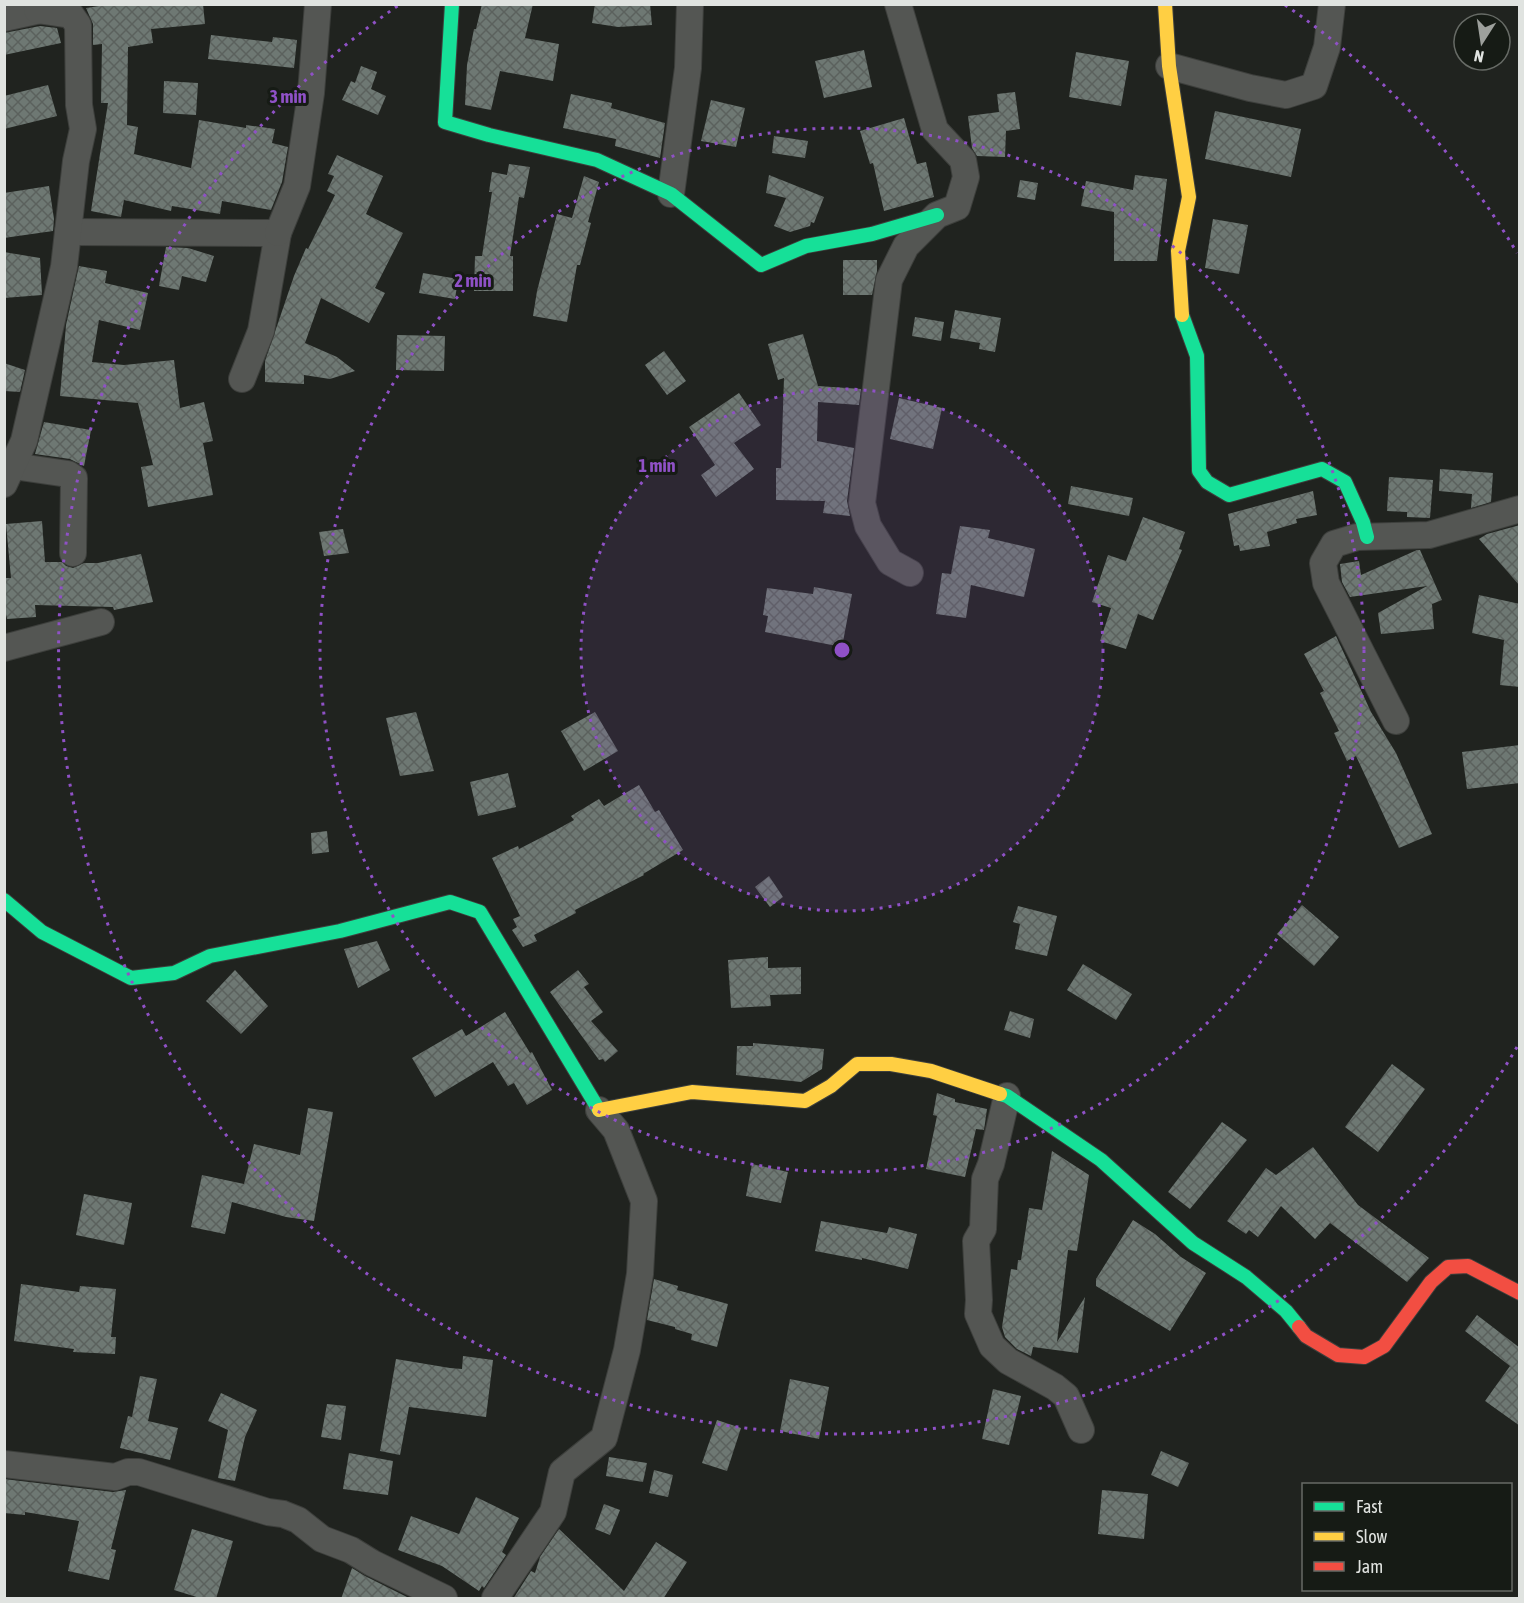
<svg xmlns="http://www.w3.org/2000/svg" width="1524" height="1603" viewBox="0 0 1524 1603" font-family="'Asap Condensed',sans-serif">
	<defs>
		<pattern id="building-cross-hatch" width="8" height="8" patternUnits="userSpaceOnUse" patternTransform="scale(1.5)"><rect width="8" height="8" fill="#6e7873"/><path d="M0 0l8 8M0 8l8-8" fill="none" stroke="#5b615d"/></pattern>
	</defs>
	<rect width="100%" height="100%" fill="#20231f"/>
	<!-- building -->
	<g fill="url(#building-cross-hatch)">
		<path d="M112 4H203L205 24 151 29 153 43 128 47 127 125 138 127 134 154 191 168 199 120 246 128V125L275 129 272 143 288 147 282 182 271 210 222 201 220 214 172 206 171 211 124 200 121 217 91 211 108 103H101L102 44 93 45V24L86 8Z"/>
		<path d="M482 4H533L525 38 559 44 553 81 500 71 491 110 465 105 467 65 474 29H476Z"/>
		<path d="M595 4H650L652 25 618 27 592 23Z"/>
		<path d="M40 26 57 28 61 43 4 55V33Z"/>
		<path d="M211 35 272 42 273 37 297 40 294 68 208 59Z"/>
		<path d="M864 50 872 87 824 98 815 61Z"/>
		<path d="M1076 52 1129 61 1121 106 1069 97Z"/>
		<path d="M361 66 377 72 371 89 386 96 378 115 342 100 351 81 355 83Z"/>
		<path d="M164 81 198 83 196 115 163 113Z"/>
		<path d="M48 85 57 116 4 129V96Z"/>
		<path d="M1015 92 1020 129 1006 131 1005 157 977 156 972 148 968 116 999 112 997 94Z"/>
		<path d="M571 94 612 103 611 108 665 123 660 158 615 146 616 139 563 128Z"/>
		<path d="M711 100 745 108 736 147 701 141Z"/>
		<path d="M1215 111 1301 129 1291 177 1205 159Z"/>
		<path d="M904 118 917 164 926 162 934 197 884 211 873 163 870 164 860 131Z"/>
		<path d="M774 136 808 141 805 158 772 153Z"/>
		<path d="M337 155 383 176 366 214 403 233 375 288 385 293 369 323 321 298 305 343 337 357 355 371 330 379 304 375V384L265 382V361L294 276 306 248 308 249 335 195 327 191 334 176 328 174Z"/>
		<path d="M509 164 530 167 524 198 519 197 510 256H513V291H474L475 256H482L492 192H489L492 172 507 175Z"/>
		<path d="M769 175 824 197 814 223 811 222 810 226 790 232 774 226 786 198 766 193Z"/>
		<path d="M1135 175 1167 179 1157 261H1114V212L1081 206 1086 181 1133 190Z"/>
		<path d="M584 176 599 182 588 222 591 223 580 265H577L567 322 533 316 537 291 557 214 572 218Z"/>
		<path d="M1020 180 1038 183 1035 200 1017 197Z"/>
		<path d="M49 186 54 219 53 231 4 238V193Z"/>
		<path d="M1213 219 1248 225 1239 274 1205 268Z"/>
		<path d="M166 247 188 248 214 256 206 282 182 276 179 290 159 286Z"/>
		<path d="M4 252 40 258 42 295 4 298Z"/>
		<path d="M843 260H877V271L872 295H843Z"/>
		<path d="M79 266 107 271 105 283 148 293 140 330 99 320 92 362 124 365 174 360 180 408 204 402 213 441 203 443 213 495 148 507 141 467 153 465 138 403 60 396 66 325Z"/>
		<path d="M423 273 458 279 455 299 419 293Z"/>
		<path d="M955 310 1001 318 995 352 979 349 980 343 950 338Z"/>
		<path d="M915 317 944 322 941 341 912 336Z"/>
		<path d="M803 334 818 386 861 389 859 405 818 402 817 441 854 448 847 501 850 516 823 513 825 501 776 500V468H781L784 378 778 380 768 344Z"/>
		<path d="M397 335 445 336 444 371 396 370Z"/>
		<path d="M664 351 686 381 667 395 645 365Z"/>
		<path d="M4 363 25 370 20 392 4 391Z"/>
		<path d="M739 393 761 425 734 443 754 469 716 497 701 475 715 465 689 427Z"/>
		<path d="M899 398 942 408 933 449 890 439Z"/>
		<path d="M44 422 91 430 84 466 70 459 35 454Z"/>
		<path d="M1440 469 1493 473 1491 502 1471 508 1472 494 1439 491Z"/>
		<path d="M1389 477 1433 480 1430 518 1407 517V512L1387 511Z"/>
		<path d="M1071 486 1133 498 1129 516 1068 504Z"/>
		<path d="M1313 491 1317 515 1296 519 1297 523 1267 532 1270 546 1240 551 1239 545 1234 546 1228 514Z"/>
		<path d="M1143 517 1185 532 1179 549 1182 550 1153 620 1138 614 1126 649 1100 641 1111 608 1092 602 1108 555 1126 561Z"/>
		<path d="M42 521 45 562H62L66 566 73 568 84 563H98L141 554 153 602 114 610 113 607 35 605 36 617 7 619 4 604V578H11L6 524Z"/>
		<path d="M1520 525V586L1479 539 1487 534Z"/>
		<path d="M960 526 990 530 988 538 1035 549 1024 597 971 585 966 618 936 614 942 573 951 574Z"/>
		<path d="M343 529 349 553 324 556 319 532Z"/>
		<path d="M1417 550H1420L1442 600 1432 604 1434 629 1381 634 1378 613 1427 586 1350 597 1342 582 1340 564 1359 561 1361 575Z"/>
		<path d="M814 587 852 594 842 647 765 632 768 616 763 615 767 588 813 594Z"/>
		<path d="M1479 595 1520 604V687L1500 685 1504 640 1472 633Z"/>
		<path d="M1336 636 1371 712 1396 753 1432 834 1399 848 1356 756 1347 761 1334 733 1339 731 1320 693 1324 691 1304 654Z"/>
		<path d="M416 712 434 771 400 776 386 718Z"/>
		<path d="M595 712 618 751 584 771 561 731Z"/>
		<path d="M1520 745V783L1467 789 1462 752Z"/>
		<path d="M508 773 516 807 478 816 470 782Z"/>
		<path d="M639 785 655 812 659 810 683 850 643 874 644 875 575 910 576 913 534 935 537 941 523 947 512 930 517 927 513 919 520 916 492 858 518 846 519 849 556 830 574 820 571 816 599 799 604 806Z"/>
		<path d="M327 831 329 852 312 854 311 833Z"/>
		<path d="M769 876 783 897 770 907 755 887Z"/>
		<path d="M1302 905 1339 937 1314 966 1277 934Z"/>
		<path d="M1018 906 1057 916 1047 956 1015 949 1020 924 1013 922Z"/>
		<path d="M377 941 390 970 358 988 344 949Z"/>
		<path d="M768 957V968L801 967V994L770 995 771 1006 731 1008 728 960Z"/>
		<path d="M1083 964 1132 994 1116 1020 1067 990Z"/>
		<path d="M235 970 268 1006 241 1034 206 1001Z"/>
		<path d="M578 970 589 984 584 987 603 1012 591 1021 618 1051 605 1062 603 1059 599 1060 550 992Z"/>
		<path d="M1010 1011 1034 1019 1030 1038 1004 1030Z"/>
		<path d="M505 1012 530 1053 532 1052 552 1090 527 1105 514 1083 508 1086 493 1062 435 1097 412 1058 462 1029 466 1036Z"/>
		<path d="M753 1043 824 1049 822 1069 801 1082 736 1075 737 1046H753Z"/>
		<path d="M1392 1064 1425 1089 1378 1152 1345 1127Z"/>
		<path d="M937 1093 955 1099V1102L987 1109 984 1130 976 1129 965 1177 926 1169 937 1116 933 1115Z"/>
		<path d="M308 1108 333 1112 314 1221 286 1217 232 1202 225 1234 191 1227 202 1175 244 1184 254 1144 300 1155Z"/>
		<path d="M1222 1122 1247 1140 1190 1209 1168 1192Z"/>
		<path d="M1313 1147 1358 1205 1429 1258 1407 1282 1330 1223 1315 1239 1281 1206 1258 1237 1249 1230 1246 1234 1227 1221 1266 1168 1276 1175Z"/>
		<path d="M1052 1151 1089 1175 1077 1251 1068 1250 1057 1342 1085 1297 1078 1353 1033 1347 1031 1356 1017 1349 1005 1337 1002 1327 1011 1269 1017 1270 1018 1260H1021L1029 1208 1042 1210Z"/>
		<path d="M752 1164 788 1172 781 1203 746 1196Z"/>
		<path d="M84 1194 132 1203 124 1245 76 1235Z"/>
		<path d="M1133 1220 1155 1234 1181 1257 1206 1273 1170 1331 1096 1286V1279Z"/>
		<path d="M821 1221 887 1233 889 1227 917 1234 908 1269 862 1258V1260L815 1251Z"/>
		<path d="M654 1279 678 1286 677 1290 728 1304 717 1347 691 1340 692 1334 675 1329V1327L647 1320Z"/>
		<path d="M21 1284 79 1292 80 1286 116 1289 111 1337H116L115 1354 73 1352 74 1349 14 1341Z"/>
		<path d="M1477 1315 1520 1348V1426L1485 1401 1510 1366 1465 1331Z"/>
		<path d="M463 1356 493 1360 486 1417 409 1407 400 1455 380 1451 396 1359 450 1368 462 1369Z"/>
		<path d="M140 1376 157 1379 148 1421 178 1428 170 1460 120 1448 128 1416 132 1417Z"/>
		<path d="M790 1379 829 1387 819 1439 780 1431Z"/>
		<path d="M993 1389 1021 1396 1009 1445 982 1439Z"/>
		<path d="M221 1393 257 1410 245 1437 235 1481 218 1478 228 1430 208 1421Z"/>
		<path d="M327 1404 346 1406 341 1440 321 1437Z"/>
		<path d="M717 1420 741 1428 727 1471 702 1463Z"/>
		<path d="M1161 1451 1189 1463 1178 1487 1151 1475Z"/>
		<path d="M349 1453 393 1461 388 1495 343 1489Z"/>
		<path d="M609 1457 647 1463 643 1482 606 1476Z"/>
		<path d="M654 1470 673 1475 668 1497 649 1493Z"/>
		<path d="M4 1479 113 1492 126 1490 111 1549 116 1550 109 1580 68 1571 79 1521 25 1512V1515L4 1513Z"/>
		<path d="M1102 1490 1148 1494 1144 1539 1098 1534Z"/>
		<path d="M476 1497 519 1518 502 1552 506 1555 484 1588 482 1586 479 1591 442 1566 398 1550 411 1516 459 1534Z"/>
		<path d="M604 1504 620 1510 610 1535 595 1529Z"/>
		<path d="M192 1529 233 1541 216 1599H203L174 1590Z"/>
		<path d="M559 1529 624 1591 656 1542 687 1562 663 1599H513L531 1571 535 1573 540 1557Z"/>
		<path d="M352 1568 365 1576 411 1599H341Z"/>
	</g>
	<g fill="none" stroke-linecap="round" stroke-linejoin="round">
		<!-- street casing -->
		<g stroke="#3d3f3c" stroke-width="28">
			<g id="street">
				<path d="M898 4 935 130 963 160 966 177 957 207 937 215 906 246 889 280 862 503 868 526 890 562 910 573"/>
				<path d="M4 18 54 7"/>
				<path d="M1169 66 1250 88 1286 95 1314 86 1327 47 1332 4"/>
				<path d="M671 194 688 68 690 4"/>
				<path d="M68 232 278 233 261 331 242 379"/>
				<path d="M278 233 297 186 311 93 318 4"/>
				<path d="M13 466 68 474 74 478 73 553"/>
				<path d="M4 484 24 441 64 267 76 161 83 129 79 105 78 25 71 15 37 10"/>
				<path d="M4 648 101 622"/>
				<path d="M1396 721 1326 583 1323 563 1334 544 1357 537 1429 535 1520 509"/>
				<path d="M1007 1096 991 1164 985 1179 983 1229 976 1241 979 1300 978 1314 992 1346 1008 1361 1055 1387 1066 1396 1081 1430"/>
				<path d="M4 1464 115 1477 128 1472H139L268 1512 283 1514 298 1520 322 1539 351 1550 372 1563 444 1598"/>
				<path d="M495 1598 553 1512 562 1472 604 1438 627 1350 640 1274 644 1201 616 1130 599 1110"/>
			</g>
		</g>
		<!-- fast casing -->
		<g stroke="#3d3f3c" stroke-width="16">
			<g id="fast">
				<path d="M452 4 445 122 489 135 597 160 671 194 761 265 806 246 872 234 937 215"/>
				<path d="M1182 315 1197 356 1199 471 1207 482 1229 495 1322 469 1345 482 1363 522 1367 537"/>
				<path d="M4 900 42 932 131 978 174 973 210 956 340 931 450 902 480 912 599 1110"/>
				<path d="M1000 1094 1007 1096 1101 1160 1193 1243 1246 1277 1286 1311 1299 1327"/>
			</g>
		</g>
		<!-- slow casing -->
		<g stroke="#3d3f3c" stroke-width="16">
			<g id="slow">
				<path d="M1165 4 1169 66 1189 197 1178 251 1182 315"/>
				<path d="M599 1110 692 1092 805 1101 831 1086 857 1064H891L931 1071 1000 1094"/>
			</g>
		</g>
		<!-- jam casing -->
		<g stroke="#3d3f3c" stroke-width="16">
			<path id="jam" d="M1299 1327 1306 1336 1338 1355 1364 1357 1384 1346 1431 1282 1448 1267 1468 1266 1520 1293"/>
		</g>
		<!-- street -->
		<use href="#street" stroke="#545653" stroke-width="26"/>
		<!-- fast -->
		<use href="#fast" stroke="#16e098" stroke-width="14"/>
		<!-- slow -->
		<use href="#slow" stroke="#ffcf43" stroke-width="14"/>
		<!-- jam -->
		<use href="#jam" stroke="#f24e42" stroke-width="14"/>
	</g>
	<!-- distance rings -->
	<circle cx="842" cy="650" r="261" fill="#8f51c6" fill-opacity=".12"/>
	<g fill="none" stroke="#8f51c6" stroke-width="3" stroke-dasharray="3 6">
		<circle cx="842" cy="650" r="261"/>
		<circle cx="842" cy="650" r="522"/>
		<path d="M1517 1047A783 783 0 1 1 399 5M1285 5A783 783 0 0 1 1517 253"/>
	</g>
	<circle cx="842" cy="650" r="9" fill="#8f51c6" stroke="#161b15" stroke-width="3"/>
	<g font-size="18" text-anchor="middle" font-weight="bold" fill="#8f51c6" stroke="#161b15" stroke-width="6" stroke-linejoin="round" paint-order="stroke">
		<text x="288" y="103">3 min</text>
		<text x="473" y="287">2 min</text>
		<text x="657" y="472">1 min</text>
	</g>
	<!-- border -->
	<rect width="1524" height="1603" fill="none" stroke="#e0e3e0" stroke-width="12"/>
	<!-- legend -->
	<rect x="1302" y="1483" width="210" height="108" fill="#161b15" stroke="#676b66" stroke-width="1.5"/>
	<rect x="1314" y="1502" width="30" height="9" fill="#16e098" stroke="#676b66" stroke-width="1.5"/>
	<text x="1356" y="1513" font-size="18" fill="#e0e3e0">Fast</text>
	<rect x="1314" y="1532" width="30" height="9" fill="#ffcf43" stroke="#676b66" stroke-width="1.5"/>
	<text x="1356" y="1543" font-size="18" fill="#e0e3e0">Slow</text>
	<rect x="1314" y="1562" width="30" height="9" fill="#f24e42" stroke="#676b66" stroke-width="1.5"/>
	<text x="1356" y="1573" font-size="18" fill="#e0e3e0">Jam</text>
	<!-- north arrow -->
	<g transform="translate(1482 42) rotate(192)"><circle r="28" fill="#161b15" stroke="#676b66" stroke-width="1.5"/>
	<path d="M0-4.5L10 22L0 15L-10 22Z" fill="#9da09c"/>
	<text y="-9" font-size="16" font-weight="bold" text-anchor="middle" fill="#e0e3e0">N</text>
	</g>
</svg>
